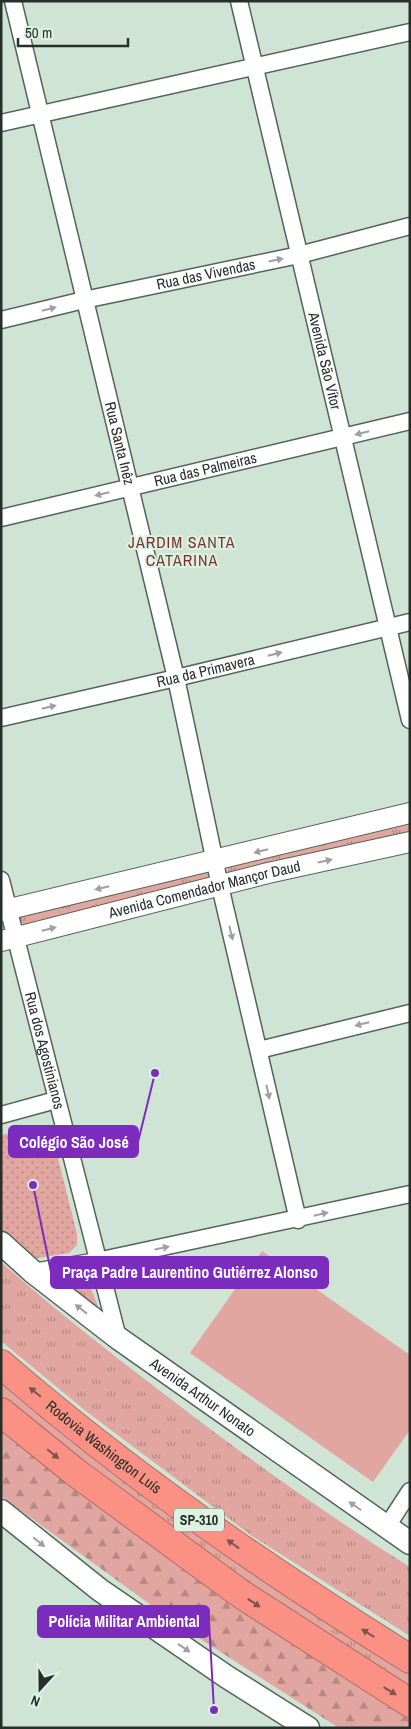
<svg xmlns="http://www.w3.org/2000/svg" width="411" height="1729" viewBox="0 0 411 1729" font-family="'Archivo Narrow',sans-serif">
	<defs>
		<pattern id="grass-tufts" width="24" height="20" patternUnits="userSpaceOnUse" patternTransform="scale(1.25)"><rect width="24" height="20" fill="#e0a69f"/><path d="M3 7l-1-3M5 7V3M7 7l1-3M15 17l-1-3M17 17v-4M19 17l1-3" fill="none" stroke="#b68882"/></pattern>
		<pattern id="forest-firs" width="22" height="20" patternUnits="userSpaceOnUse" patternTransform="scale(1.25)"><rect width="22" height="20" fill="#e0a69f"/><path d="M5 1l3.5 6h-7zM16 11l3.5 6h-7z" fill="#b68882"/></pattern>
		<pattern id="park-dots" width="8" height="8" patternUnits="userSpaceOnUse" patternTransform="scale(1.25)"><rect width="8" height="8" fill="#e0a69f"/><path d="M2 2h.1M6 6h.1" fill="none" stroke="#b68882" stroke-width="1.8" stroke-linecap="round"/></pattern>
	</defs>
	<rect width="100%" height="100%" fill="#d0e4d5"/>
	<!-- grass -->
	<g fill="url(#grass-tufts)">
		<path d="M410 819V836L227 873 230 861Z"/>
		<path d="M207 872 211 881 28 924H23L20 920V914Z"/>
		<path d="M1 1262C56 1311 113 1355 172 1400 249 1459 327 1515 410 1567V1636L252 1536 87 1412 1 1341Z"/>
		<path d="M84 1280 88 1281 97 1304 95 1309 68 1287 72 1282Z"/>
		<path d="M1 1377 410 1669V1693L281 1611 1 1402Z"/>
	</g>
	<!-- forest -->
	<path fill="url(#forest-firs)" d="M1 1431C135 1531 270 1629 410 1719V1728H339L177 1624 1 1496Z"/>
	<!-- park -->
	<path fill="url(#park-dots)" d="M31 1129 53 1138 77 1234V1245L69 1253 32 1259 1 1233V1135Z"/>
	<!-- pitch -->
	<path fill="#e0a69f" d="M262 1251 410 1355V1430L373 1482 190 1353Z"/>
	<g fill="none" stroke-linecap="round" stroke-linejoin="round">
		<!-- minor casing -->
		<g stroke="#526558" stroke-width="19">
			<g id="minor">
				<path id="s1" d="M13 1 176 678 220 886 298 1220"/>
				<path id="s2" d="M239 1 410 720"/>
				<path d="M1 123 410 32"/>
				<path id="s3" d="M1 320 84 300 299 255 410 226"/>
				<path id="s4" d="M1 518 410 421"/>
				<path id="s5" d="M1 718 176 678 410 622"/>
				<path id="s6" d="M1 880 118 1338"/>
				<path d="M259 1050 410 1013"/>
				<path d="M1 1115 56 1100"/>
				<path d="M33 1272 97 1261 410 1194"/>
				<path d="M386 1528 410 1491"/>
			</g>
		</g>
		<!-- tertiary casing -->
		<g stroke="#526558" stroke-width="22">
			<g id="tertiary">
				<path d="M1 911 410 813"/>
				<path id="s7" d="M1 941 268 873 410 842"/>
			</g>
		</g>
		<!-- secondary casing -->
		<g stroke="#526558" stroke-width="25">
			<g id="secondary">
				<path id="s8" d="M1 1243 33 1272 118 1338 410 1543"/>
				<path d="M1 1511 100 1590 227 1677 308 1728"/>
			</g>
		</g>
		<!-- motorway casing -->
		<g stroke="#b16e64" stroke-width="30">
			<g id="motorway">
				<path id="s9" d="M1 1364C129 1475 267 1570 410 1659"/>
				<path d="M1 1412 75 1472 241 1594 410 1703"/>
			</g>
		</g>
		<!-- minor -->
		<use href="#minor" stroke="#fff" stroke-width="16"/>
		<!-- tertiary -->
		<use href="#tertiary" stroke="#fff" stroke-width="20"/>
		<!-- secondary -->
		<use href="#secondary" stroke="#fff" stroke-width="22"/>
		<!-- motorway -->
		<use href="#motorway" stroke="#fb9084" stroke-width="28"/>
	</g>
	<!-- one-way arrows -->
	<defs><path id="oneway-solid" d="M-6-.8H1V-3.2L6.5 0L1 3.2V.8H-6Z" transform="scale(1.25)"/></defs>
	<g fill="#9ea19f">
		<use href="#oneway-solid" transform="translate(276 260) rotate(-12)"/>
		<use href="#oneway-solid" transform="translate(49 309) rotate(-14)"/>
		<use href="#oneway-solid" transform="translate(362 433) rotate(166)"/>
		<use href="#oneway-solid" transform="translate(102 494) rotate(167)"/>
		<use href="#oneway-solid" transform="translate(275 654) rotate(-14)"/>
		<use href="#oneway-solid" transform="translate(49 707) rotate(-13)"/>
		<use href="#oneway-solid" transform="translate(261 851) rotate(166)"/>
		<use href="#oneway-solid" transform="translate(325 861) rotate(-12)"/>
		<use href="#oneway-solid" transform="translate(102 888) rotate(167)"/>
		<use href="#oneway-solid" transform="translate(49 929) rotate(-14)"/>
		<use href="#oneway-solid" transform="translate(231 933) rotate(77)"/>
		<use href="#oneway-solid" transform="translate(362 1024) rotate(166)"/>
		<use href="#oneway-solid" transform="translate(268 1092) rotate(77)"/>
		<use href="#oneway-solid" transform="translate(321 1214) rotate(-13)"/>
		<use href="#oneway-solid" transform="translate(162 1248) rotate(-12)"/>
		<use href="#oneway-solid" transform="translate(81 1309) rotate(-142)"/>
		<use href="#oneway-solid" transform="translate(355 1506) rotate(-145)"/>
		<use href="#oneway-solid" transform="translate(39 1542) rotate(39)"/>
		<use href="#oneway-solid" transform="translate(184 1648) rotate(34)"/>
	</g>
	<g fill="#7c564e">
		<use href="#oneway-solid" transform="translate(35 1392) rotate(-141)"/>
		<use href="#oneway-solid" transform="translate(53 1454) rotate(39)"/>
		<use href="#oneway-solid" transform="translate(233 1544) rotate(-144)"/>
		<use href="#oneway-solid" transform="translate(254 1603) rotate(34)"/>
		<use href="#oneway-solid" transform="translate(368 1633) rotate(-148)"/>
		<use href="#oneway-solid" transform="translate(390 1691) rotate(31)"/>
	</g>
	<g text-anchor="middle" stroke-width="4" stroke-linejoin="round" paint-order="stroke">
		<!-- shield labels -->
		<rect fill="#ddf2e3" stroke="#5e6a62" stroke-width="1" x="174" y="1508.5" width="50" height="23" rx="4"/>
		<g font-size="14" font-weight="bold" fill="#272f2a">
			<text x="199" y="1525">SP-310</text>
		</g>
		<!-- street labels -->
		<g font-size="15" fill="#272f2a" stroke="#ddf2e3">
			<text dy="5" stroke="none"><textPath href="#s3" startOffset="210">Rua das Vivendas</textPath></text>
			<text dy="5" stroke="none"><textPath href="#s2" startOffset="370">Avenida São Vítor</textPath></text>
			<text dy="5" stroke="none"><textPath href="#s1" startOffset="455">Rua Santa Inêz</textPath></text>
			<text dy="5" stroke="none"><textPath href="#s4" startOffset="210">Rua das Palmeiras</textPath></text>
			<text dy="5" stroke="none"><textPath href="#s5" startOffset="210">Rua da Primavera</textPath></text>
			<text dy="5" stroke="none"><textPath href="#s7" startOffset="210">Avenida Comendador Mançor Daud</textPath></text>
			<text dy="5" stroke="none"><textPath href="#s6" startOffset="176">Rua dos Agostinianos</textPath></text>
			<text dy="5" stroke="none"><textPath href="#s8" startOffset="254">Avenida Arthur Nonato</textPath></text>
			<text dy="5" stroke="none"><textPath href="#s9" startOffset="132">Rodovia Washington Luís</textPath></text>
		</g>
		<!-- neighbourhood labels -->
		<g font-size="16" letter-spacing="1" fill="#77312b" stroke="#ddf2e3">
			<text x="182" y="548">JARDIM SANTA<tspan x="182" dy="18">CATARINA</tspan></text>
		</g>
	</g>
	<!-- callouts -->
	<path fill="none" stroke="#7b2cbf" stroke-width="2" d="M155 1073L138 1142M33 1185L51 1272M214 1710L209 1621"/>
	<g fill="#7b2cbf" stroke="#ddf2e3" stroke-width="2">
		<circle cx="155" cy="1073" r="5"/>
		<circle cx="33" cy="1185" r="5"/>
		<circle cx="214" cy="1710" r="5"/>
	</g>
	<g fill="#7b2cbf" stroke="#7b2cbf" stroke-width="2">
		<rect x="9" y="1126" width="129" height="31" rx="5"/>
		<rect x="51" y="1257" width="277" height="31" rx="5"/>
		<rect x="38" y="1606" width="171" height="31" rx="5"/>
	</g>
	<g font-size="16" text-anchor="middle" font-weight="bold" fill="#fff">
		<text x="74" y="1148">Colégio São José</text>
		<text x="190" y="1278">Praça Padre Laurentino Gutiérrez Alonso</text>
		<text x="124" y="1627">Polícia Militar Ambiental</text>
	</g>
	<!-- border -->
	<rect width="411" height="1729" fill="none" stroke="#272f2a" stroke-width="5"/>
	<!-- north arrow -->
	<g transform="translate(40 1689) rotate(201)" stroke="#ddf2e3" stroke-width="4" paint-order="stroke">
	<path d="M0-4L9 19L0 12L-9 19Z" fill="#272f2a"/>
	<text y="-8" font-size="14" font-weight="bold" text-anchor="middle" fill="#272f2a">N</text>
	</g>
	<!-- scale -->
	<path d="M18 38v8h110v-8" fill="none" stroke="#272f2a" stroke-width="2.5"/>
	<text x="25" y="38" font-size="15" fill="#272f2a" stroke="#ddf2e3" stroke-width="4" paint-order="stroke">50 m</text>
</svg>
